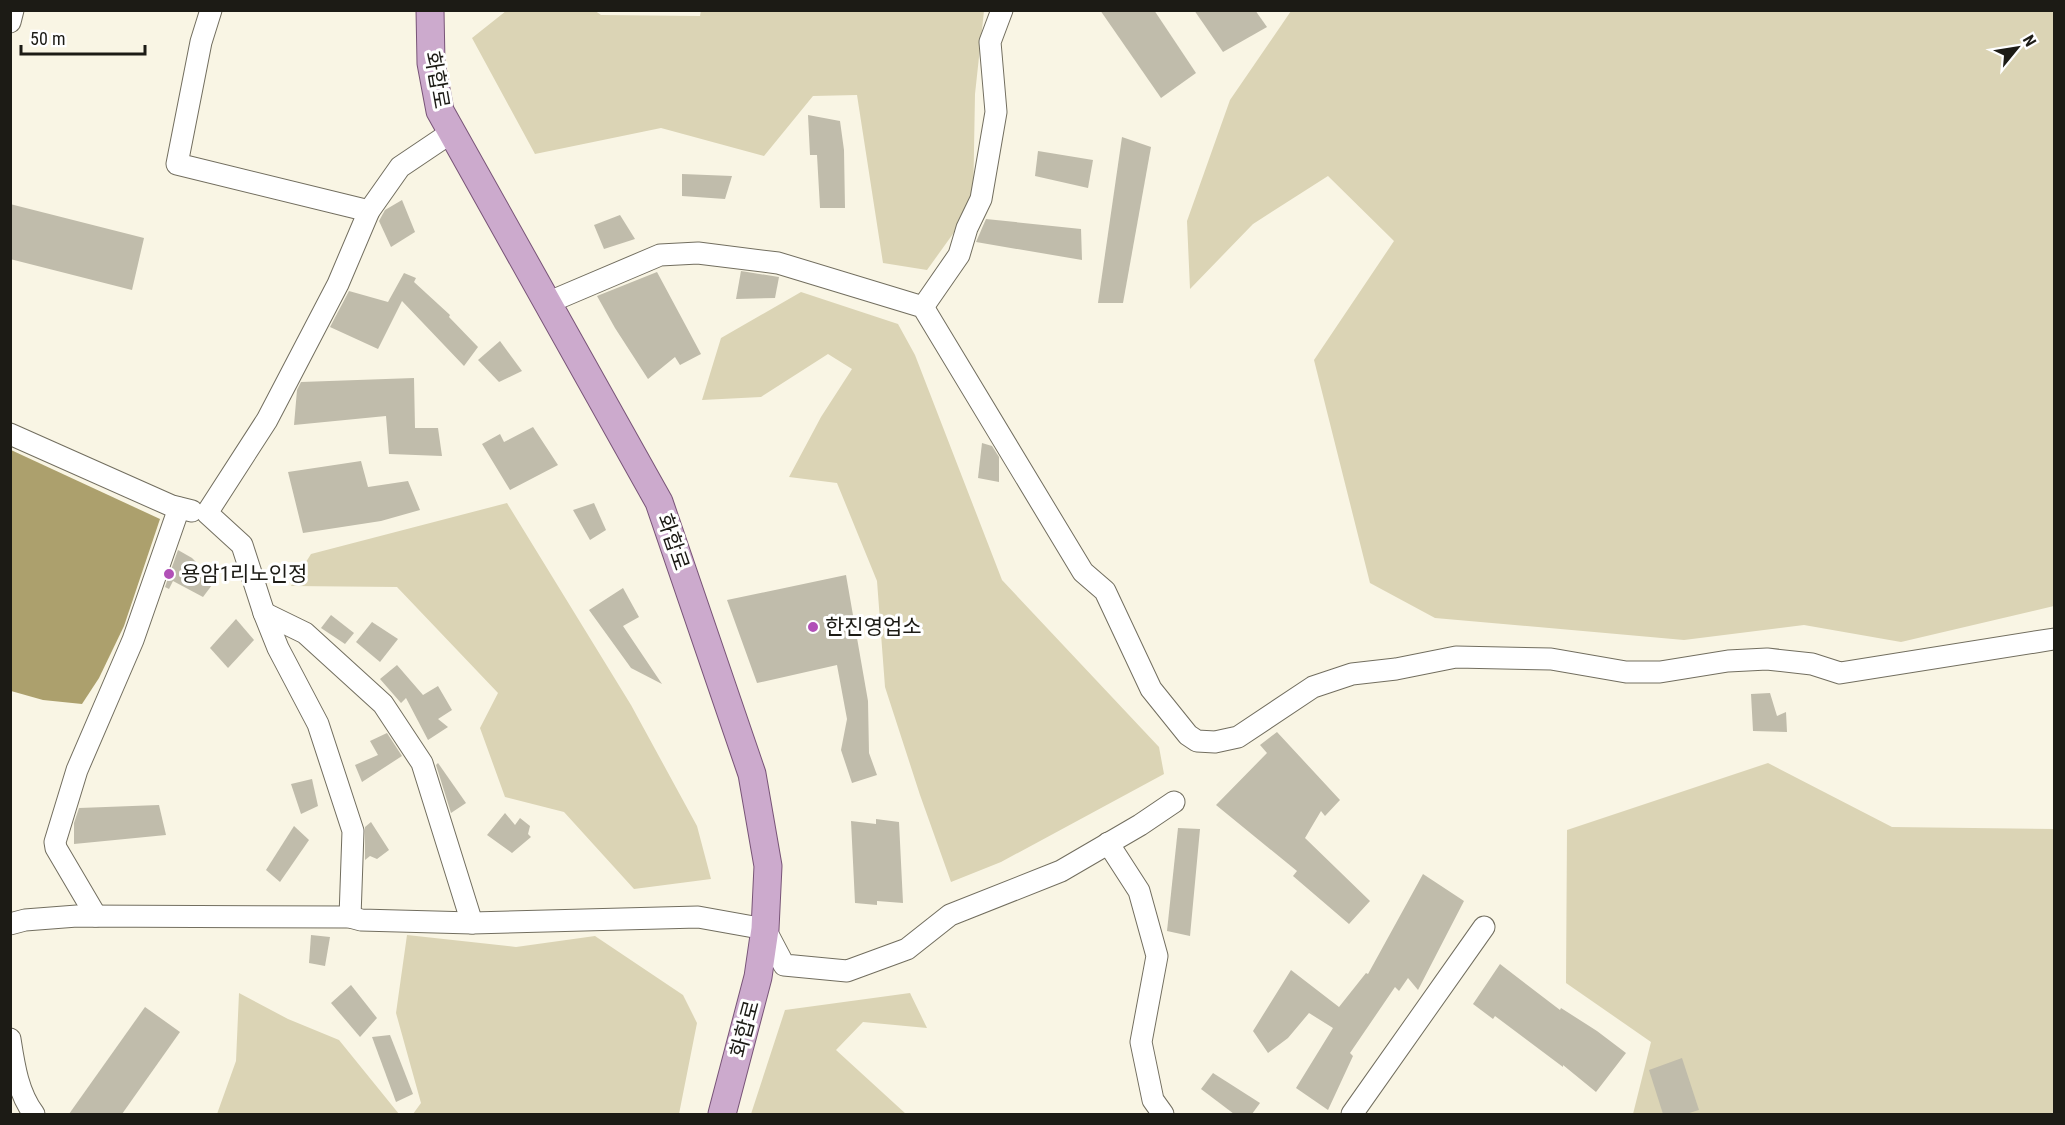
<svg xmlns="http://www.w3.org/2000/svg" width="2065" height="1125" viewBox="0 0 2065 1125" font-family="'Roboto Condensed','Noto Sans KR',sans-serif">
	<rect width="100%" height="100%" fill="#f9f5e4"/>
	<!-- green -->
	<g fill="#dbd4b5">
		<path d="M594 10 601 15 700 16 701 10 984 11 975 94 973 206 927 270 883 263 857 95 813 96 764 156 661 128 535 154 472 38 506 11Z"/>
		<path d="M1291 11H2054V606L1901 642 1804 625 1684 640 1435 618 1370 583 1314 360 1394 241 1328 176 1253 224 1190 289 1187 221 1230 100Z"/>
		<path d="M801 292 898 324 915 355 1002 580 1159 747 1164 774 1001 862 951 882 920 795 885 687 877 581 837 483 789 477 821 417 852 369 828 354 761 397 702 400 721 338Z"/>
		<path d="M507 503 631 705 697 826 711 879 634 889 564 812 505 797 480 728 498 693 397 587 291 586 311 554Z"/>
		<path d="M1768 763 1892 827 2054 829V1114H1633L1651 1042 1566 983 1567 830Z"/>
		<path d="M407 935 516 947 595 936 683 995 697 1023 679 1114H413L421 1103 396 1013Z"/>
		<path d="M239 993 288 1019 339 1040 399 1114H217L236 1061Z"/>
		<path d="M910 993 927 1028 863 1022 836 1050 906 1114H751L785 1010Z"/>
	</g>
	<!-- water -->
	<path fill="#aca06d" d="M11 450 160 519 124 626 99 678 82 704 43 700 11 691Z"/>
	<!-- building -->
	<g fill="#c0bcab">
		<path d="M1100 10H1154L1196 73 1161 98Z"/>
		<path d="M1194 10H1255L1267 27 1223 52Z"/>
		<path d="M808 115 840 121 844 150 845 208H820L817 155H810Z"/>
		<path d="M1122 137 1151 147 1123 303H1098Z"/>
		<path d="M1038 151 1093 160 1088 188 1035 176Z"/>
		<path d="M682 174 732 176 725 199 682 196Z"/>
		<path d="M402 200 415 232 391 247 379 221 385 210Z"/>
		<path d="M10 204 144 238 132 290 10 259Z"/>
		<path d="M620 215 635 239 604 249 594 225Z"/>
		<path d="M986 219 1081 229 1082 260 976 242Z"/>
		<path d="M741 271 779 277 775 298 736 299Z"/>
		<path d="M657 272 701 354 680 365 675 357 648 379 615 328 597 296Z"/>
		<path d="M404 273 416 278 414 282 450 315 449 317 478 347 464 366 402 301 378 349 330 327 349 291 388 302Z"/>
		<path d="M500 341 522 371 499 382 478 360Z"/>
		<path d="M414 378 415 428H438L442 456 389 454 386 416 294 425 297 390 301 382Z"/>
		<path d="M533 427 558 465 510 490 482 444 500 434 504 442Z"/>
		<path d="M982 443 992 446 999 457V482L978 478Z"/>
		<path d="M361 461 368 487 408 481 420 510 381 521 303 533 288 472Z"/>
		<path d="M594 503 606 530 590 540 573 510Z"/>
		<path d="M178 550 192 558 215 581 203 597 173 581 169 589 165 587Z"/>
		<path d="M846 575 868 701 869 753 877 775 852 783 841 750 847 719 837 665 757 683 727 600Z"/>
		<path d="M623 588 639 617 623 626 662 684 631 668 589 610Z"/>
		<path d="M331 615 354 633 345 644 321 628Z"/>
		<path d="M236 619 254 640 228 668 210 648Z"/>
		<path d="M372 622 398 639 380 662 356 642Z"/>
		<path d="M397 665 423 695 438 686 452 710 438 719 448 727 428 740 406 698 401 703 380 679Z"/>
		<path d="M1770 693 1777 716 1786 712 1787 732 1753 731 1751 694Z"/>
		<path d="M1277 732 1340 800 1325 816 1321 811 1305 838 1370 901 1349 924 1293 876 1297 871 1216 805 1267 753 1260 745Z"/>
		<path d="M387 733 402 756 362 782 355 765 378 755 370 741Z"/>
		<path d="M438 763 466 803 451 813 436 765Z"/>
		<path d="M312 779 318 806 301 814 291 784Z"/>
		<path d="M159 805 166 835 74 844V823L79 808Z"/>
		<path d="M505 813 515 825 520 818 530 826 528 834 531 837 512 853 487 835Z"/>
		<path d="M876 819 899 822 903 903 877 901V905L855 903 851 821 876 824Z"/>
		<path d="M371 822 389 850 377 859 370 856 365 860V827Z"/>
		<path d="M294 826 309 840 280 882 266 870Z"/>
		<path d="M1178 828 1200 829 1190 936 1167 931Z"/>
		<path d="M1423 874 1464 901 1418 990 1408 978 1399 991 1395 987 1350 1053 1353 1056 1328 1110 1296 1088 1333 1028 1309 1013 1288 1038 1268 1053 1253 1031 1291 970 1339 1007 1366 973 1368 974Z"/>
		<path d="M311 935 330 937 325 966 309 963Z"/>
		<path d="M1500 964 1560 1010 1561 1008 1597 1031 1626 1053 1596 1092 1563 1065V1067L1495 1016 1493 1019 1473 1004Z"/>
		<path d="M351 985 377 1018 360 1037 331 1003Z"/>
		<path d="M145 1007 180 1032 122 1114H69Z"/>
		<path d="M390 1035 413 1094 396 1102 372 1037Z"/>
		<path d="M1682 1058 1699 1110 1686 1114H1663L1649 1070Z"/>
		<path d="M1213 1073 1260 1103 1252 1114H1234L1201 1089Z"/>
	</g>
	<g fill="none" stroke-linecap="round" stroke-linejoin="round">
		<!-- minor casing -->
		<g stroke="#726e5f" stroke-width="23">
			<g id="minor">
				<path d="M211 10 201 42 177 164 369 211"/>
				<path d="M10 22 13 10"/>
				<path d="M547 303 660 255 698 253 778 263 923 307 1083 572 1105 591 1151 689 1188 735 1197 741 1215 742 1238 737 1313 687 1352 674 1396 669 1456 657 1551 659 1626 672H1660L1728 661 1767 659 1812 664 1840 673 2054 639"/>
				<path d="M923 307 959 255 967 228 981 199 996 112 990 42 1002 10"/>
				<path d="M10 434 172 506 192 511"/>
				<path d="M264 613 305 633 383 704 422 763 472 923"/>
				<path d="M1108 843 1139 891 1157 956 1141 1042 1153 1100 1163 1114"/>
				<path d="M96 916 56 848 55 842 77 770 133 640 179 508"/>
				<path d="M350 917 353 831 318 724 278 648 264 613 242 545 207 513 267 420 338 284 369 211 400 167 452 132"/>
				<path d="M10 924 25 920 77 916 350 917 361 920 472 923 698 917 765 929 784 965 847 971 907 949 950 915 1061 871 1140 825 1174 802"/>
				<path d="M10 1039C14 1065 18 1093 34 1114"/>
				<path d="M1352 1114 1484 927"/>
			</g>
		</g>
		<!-- major casing -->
		<g stroke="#785477" stroke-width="29">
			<path id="major" d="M430 10 431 63 440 111 659 502 752 774 768 866 765 929 758 977 722 1114"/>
		</g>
		<!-- minor -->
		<use href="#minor" stroke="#fff" stroke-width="21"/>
		<!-- major -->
		<use href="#major" stroke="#ccaacd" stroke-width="27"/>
	</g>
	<!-- markers -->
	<g fill="#b150b7" stroke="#fff" stroke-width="2">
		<circle cx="169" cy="574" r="6"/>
		<circle cx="813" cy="627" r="6"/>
	</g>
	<g text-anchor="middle" stroke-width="6" stroke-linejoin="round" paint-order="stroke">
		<!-- street labels -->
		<g font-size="21" fill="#1c1b15" stroke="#fff">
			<text transform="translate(437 80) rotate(80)" y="7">화합로</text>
			<text transform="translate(673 542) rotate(71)" y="7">화합로</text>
			<text transform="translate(745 1029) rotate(-75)" y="7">화합로</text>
		</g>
		<!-- poi labels -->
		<g font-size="21" fill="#1c1b15" stroke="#fff" text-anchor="start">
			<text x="181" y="581">용암1리노인정</text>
			<text x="825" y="634">한진영업소</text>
		</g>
	</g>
	<!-- border -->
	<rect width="2065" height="1125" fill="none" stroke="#1c1b15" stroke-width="24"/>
	<!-- north arrow -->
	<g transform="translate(2017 48) rotate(60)" stroke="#ffffff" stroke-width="4.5" paint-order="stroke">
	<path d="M0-4.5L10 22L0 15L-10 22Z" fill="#1c1b15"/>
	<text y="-9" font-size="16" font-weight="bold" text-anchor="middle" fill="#1c1b15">N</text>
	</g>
	<!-- scale -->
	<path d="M21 45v9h124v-9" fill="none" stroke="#1c1b15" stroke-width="3"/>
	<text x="30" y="45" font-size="18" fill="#1c1b15" stroke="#ffffff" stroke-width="4.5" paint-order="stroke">50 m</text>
</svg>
